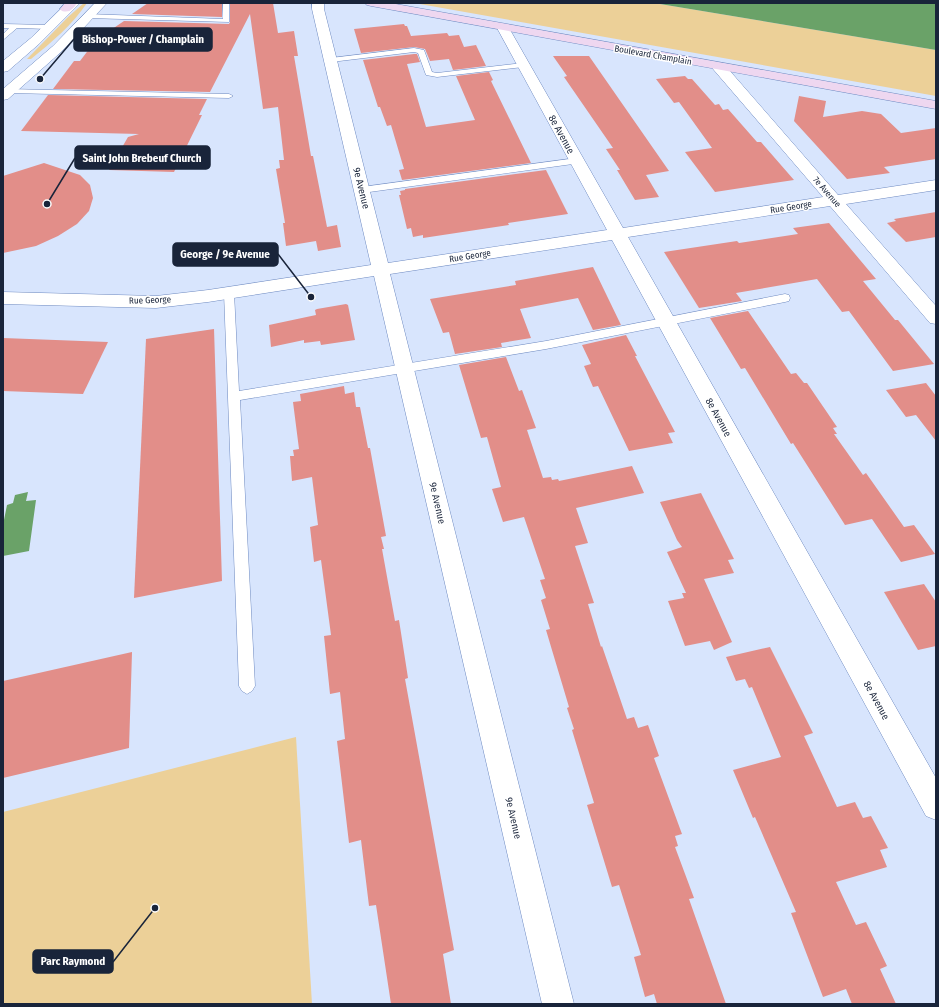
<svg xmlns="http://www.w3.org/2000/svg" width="939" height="1007" viewBox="0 0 939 1007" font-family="'Fira Sans Condensed',sans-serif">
	<rect width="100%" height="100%" fill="#d8e5fd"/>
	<!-- green -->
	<g fill="#ecd098">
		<path d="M84 3H87C72 25 52 42 31 59H27L68 17Z"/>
		<path d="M414 3H654L936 50V96Z"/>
		<path d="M296 737 312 1004H3V812Z"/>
	</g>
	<!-- water -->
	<g fill="#6aa268">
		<path d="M654 3H936V50Z"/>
		<path d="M28 492 26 501 36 500 29 551 3 556V525L7 505 13 503 15 495Z"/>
	</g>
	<!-- building -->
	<g fill="#e28e89">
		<path d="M148 3H222V17L132 14Z"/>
		<path d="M230 3H273L278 33 294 31 298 56H294L311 156H313L327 227 337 225 341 247 318 251 316 241 286 246 283 223H285L276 169 280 168 279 160H284L278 107 263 109 250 14 210 92 53 89 74 61H80L96 40 124 21 229 24 230 22Z"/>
		<path d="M404 24 405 26H407L411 36 447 33 449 36 459 35 464 47 476 45 486 66 453 70 449 59 430 61 425 49 414 47 361 53 354 29Z"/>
		<path d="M414 54H417L420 62 407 64 426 127 475 120 456 76 489 72 493 80 491 81 531 163 402 180 399 170 404 169 391 125 387 126 380 107H378L363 60Z"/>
		<path d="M553 56H589L669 171 646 175 659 197 635 200 617 170H620L606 149 613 148 564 77 567 76Z"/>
		<path d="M685 76 688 79H692L715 105 719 104 723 110 728 109 757 142H761L794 180 715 192 685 152 712 148 679 102 674 103 656 79Z"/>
		<path d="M48 95 207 99 199 115H202L174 172 109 170 128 137 139 134 21 131Z"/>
		<path d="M799 96 826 101 823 117 862 111 881 114 901 133 936 128V159L884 167 890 173 847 179 794 121Z"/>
		<path d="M44 163 80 175 90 185 93 198 89 211 77 224 58 236 36 246 3 253V176Z"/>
		<path d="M546 170 568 214 508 223 509 225 423 238V235L413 237 411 228 407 229 399 195H401L400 191 405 190V189Z"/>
		<path d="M936 212V237L906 242 887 223 896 221 894 219Z"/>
		<path d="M829 223 876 279 863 281 895 320H898L934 364 893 371 849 311 842 312 817 279 736 293 742 301 699 308 664 252 737 241 739 243 798 234 793 228Z"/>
		<path d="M593 267 621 325 593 330 578 298 520 309 531 338 501 343 502 347 455 354 449 332 443 333 430 299 516 285 515 281Z"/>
		<path d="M346 304 348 305 355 340 321 345 320 341 304 343V340L271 347 269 325 316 315 315 310 317 309Z"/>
		<path d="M748 311 791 374 796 373 804 383H807L837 427 833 428 837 434H834L863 475 866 473 904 527 914 525 935 554 901 562 872 519 845 525 793 443 791 444 745 368 741 369 710 318Z"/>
		<path d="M214 329 222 581 134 598 146 339Z"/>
		<path d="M626 335 637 356H635L675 432 668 433 673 443 629 451 598 386 593 387 584 366 591 364 582 345Z"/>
		<path d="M3 338 108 342 83 394 3 391Z"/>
		<path d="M506 357 519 391 522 390 536 428 527 430 543 478 551 477 552 480 558 479 559 481 632 466 644 493 576 508 588 543 575 546 594 603 588 604 601 647 602 646 627 719 634 717 638 728 648 725 659 756 654 758 682 834 675 836 678 846 675 847 694 898 689 899 726 1004H657L654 994 645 997 634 957 641 955 619 885 612 887 587 805 594 803 572 730 574 729 567 708 569 707 546 630 550 629 541 600 546 598 540 580 545 579 524 517 503 522 492 489 501 487 487 437 481 438 459 365Z"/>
		<path d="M926 383 936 396V441L916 415 906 417 886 390Z"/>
		<path d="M344 386 345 394 354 392 356 407H360L368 448H370L386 536 381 537 384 549H382L395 621 399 620 408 678 405 679 454 950 443 954 451 1004H391L376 905 369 906 361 840 349 843 337 741 345 739 340 692 330 694 324 636 331 635 321 560 314 562 310 527 318 525 312 477 292 481 290 456H294L293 450 299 449 293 402 301 401 300 394Z"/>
		<path d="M701 493 734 559 728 560 734 573 704 579 732 642 714 650 710 641 685 646 668 601 684 598 682 593H686L667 552 682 547 677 540 660 502Z"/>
		<path d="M924 584 936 602V646L918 650 884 592Z"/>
		<path d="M770 647 813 733 804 736 837 807 855 802 863 818 871 816 888 848 880 850 887 867 836 882 856 925 866 922 887 966 880 969 896 1004H852L846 989 823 997 791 913 796 912 755 817 753 818 733 770 781 757 752 687 749 688 745 679 736 681 726 657Z"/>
		<path d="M132 652 129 748 3 778V681Z"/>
	</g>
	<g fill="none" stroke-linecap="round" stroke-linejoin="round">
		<!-- service casing -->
		<g stroke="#6e8ac1" stroke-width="1">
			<g id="service">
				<path d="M223 3H229V22L87 18 84 16 87 14 223 19Z"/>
				<path d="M3 24 49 25 53 27 49 29 17 28 3 40V34L9 28H3Z"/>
				<path d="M414 48 424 50 432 72 437 73 523 63 527 65 523 67 437 77 426 75 418 53 414 52 331 62 327 60 331 58Z"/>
				<path d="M6 89 229 94 233 96 229 98 9 93H6Z"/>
				<path d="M577 158 580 159 581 161 580 163 362 193 357 190 362 187Z"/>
				<path d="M229 289 233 290 234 293 239 391 546 341 785 294 789 295 790 298 789 301 785 302 546 349 240 400 255 686 252 691 247 694 242 691 239 686 224 293 225 290Z"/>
			</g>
		</g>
		<!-- minor casing -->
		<g stroke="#6e8ac1" stroke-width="1">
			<path id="minor" d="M312 3H324V9L388 263 607 230 497 28 499 25H507L509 28 623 228 823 197 713 69 712 66 713 63H723L838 195 936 180V190L846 204 936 306V324L930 323 830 206 628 237 936 778V820L926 816 612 240 390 274 574 1004H542L374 276 208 302 156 308 3 304V292L156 296 208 290 371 265 312 9Z"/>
		</g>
		<!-- tertiary casing -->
		<g stroke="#6e8ac1" stroke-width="1">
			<g id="tertiary">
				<path d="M67 3H80L39 44 8 71 3 72V61L31 38Z"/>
				<path d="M95 3H107L61 52 8 99 3 100V89L53 46Z"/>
			</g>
		</g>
		<!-- secondary casing -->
		<g stroke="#6e8ac1" stroke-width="1">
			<g id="secondary">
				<path d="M65 3H77C73 9 70 13 62 11L60 9Z"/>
				<path d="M365 3H390L936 101V109L371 6 367 5Z"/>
			</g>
		</g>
		<!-- service -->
		<use href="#service" fill="#fff" fill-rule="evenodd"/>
		<!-- minor -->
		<use href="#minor" fill="#fff" fill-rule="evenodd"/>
		<!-- tertiary -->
		<use href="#tertiary" fill="#fff" fill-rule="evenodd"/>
		<!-- secondary -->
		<use href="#secondary" fill="#eed7f0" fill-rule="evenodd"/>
	</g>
	<g text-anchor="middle" stroke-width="3" stroke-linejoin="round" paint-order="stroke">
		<!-- far-street labels -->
		<g font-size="9" fill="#19243a" stroke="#fff">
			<text transform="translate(653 55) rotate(10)" y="3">Boulevard Champlain</text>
			<text transform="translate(827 192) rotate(49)" y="3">7e Avenue</text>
			<text transform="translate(791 207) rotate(-9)" y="3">Rue George</text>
			<text transform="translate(470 256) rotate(-9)" y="3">Rue George</text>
			<text transform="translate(150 300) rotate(-2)" y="3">Rue George</text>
		</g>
		<!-- street labels -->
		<g font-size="10" fill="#19243a" stroke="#fff">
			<text transform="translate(562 134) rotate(61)" y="4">8e Avenue</text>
			<text transform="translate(362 188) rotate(76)" y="4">9e Avenue</text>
			<text transform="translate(719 417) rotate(61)" y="4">8e Avenue</text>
			<text transform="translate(438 503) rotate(77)" y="4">9e Avenue</text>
			<text transform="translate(877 700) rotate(61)" y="4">8e Avenue</text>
			<text transform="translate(514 818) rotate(77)" y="4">9e Avenue</text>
		</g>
	</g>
	<!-- callouts -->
	<path fill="none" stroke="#19243a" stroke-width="1.5" d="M40 79L74 39M47 204L75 158M311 297L278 254M155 908L113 962"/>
	<g fill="#19243a" stroke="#fff" stroke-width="1.5">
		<circle cx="40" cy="79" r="4"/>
		<circle cx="47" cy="204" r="4"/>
		<circle cx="311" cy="297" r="4"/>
		<circle cx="155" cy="908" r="4"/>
	</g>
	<g fill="#19243a" stroke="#19243a" stroke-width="1.5">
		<rect x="74" y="28" width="138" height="23" rx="4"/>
		<rect x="75" y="146" width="135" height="23" rx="4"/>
		<rect x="173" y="243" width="105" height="23" rx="4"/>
		<rect x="33" y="950" width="80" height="23" rx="4"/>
	</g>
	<g font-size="11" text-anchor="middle" font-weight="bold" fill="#fff">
		<text x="143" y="43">Bishop-Power / Champlain</text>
		<text x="142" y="162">Saint John Brebeuf Church</text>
		<text x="225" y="258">George / 9e Avenue</text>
		<text x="73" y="965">Parc Raymond</text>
	</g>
	<!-- border -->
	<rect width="939" height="1007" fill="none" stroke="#19243a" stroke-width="8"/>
</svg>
